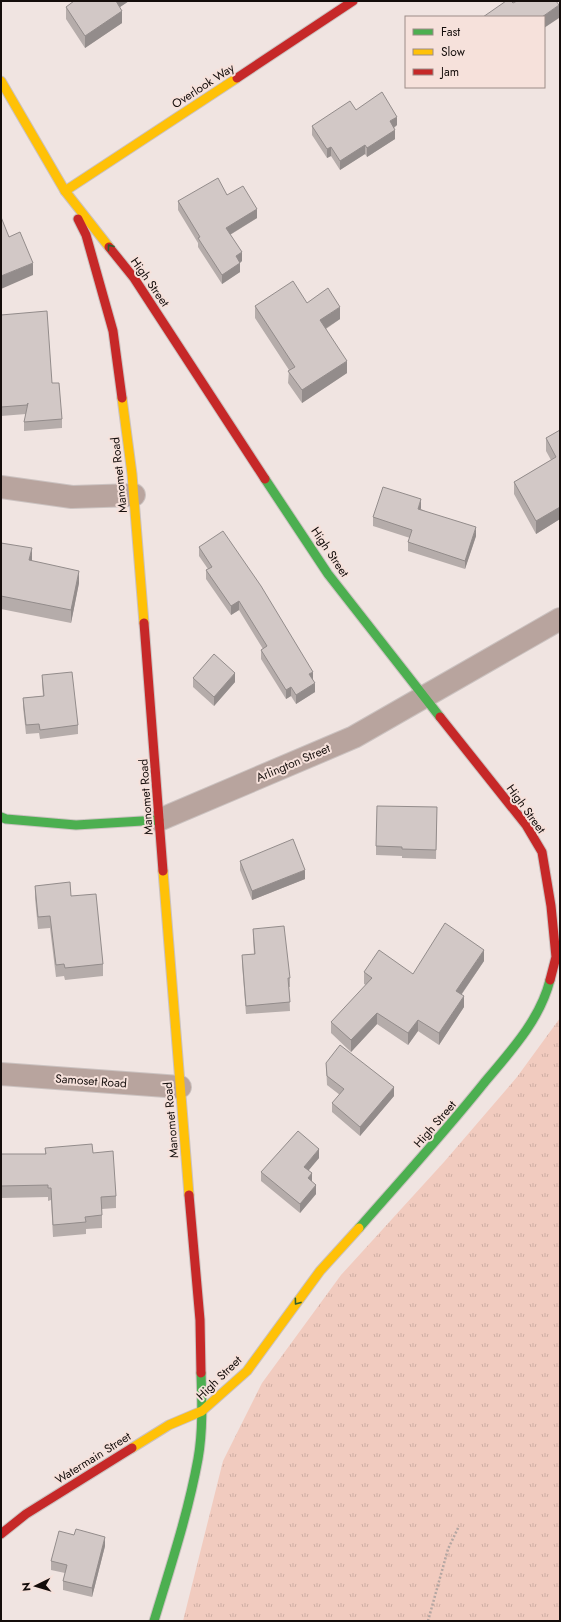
<svg xmlns="http://www.w3.org/2000/svg" width="561" height="1622" viewBox="0 0 561 1622" font-family="Jost,sans-serif">
	<defs>
		<pattern id="grass-tufts" width="24" height="20" patternUnits="userSpaceOnUse"><rect width="24" height="20" fill="#f1cbbf"/><path d="M3 7l-1-3M5 7V3M7 7l1-3M15 17l-1-3M17 17v-4M19 17l1-3" fill="none" stroke="#ceada3"/></pattern>
	</defs>
	<rect width="100%" height="100%" fill="#f0e4e1"/>
	<!-- grass -->
	<path fill="url(#grass-tufts)" d="M560 1018V1621H183L223 1461 262 1383 341 1275 444 1162 517 1077Z"/>
	<g fill="none" stroke-linecap="round" stroke-linejoin="round">
		<!-- street casing -->
		<g stroke="#cbc2c0" stroke-width="24">
			<g id="street">
				<path d="M1 487 72 497 134 495"/>
				<path d="M159 820 354 737 560 619"/>
				<path d="M1 1074 180 1087"/>
			</g>
		</g>
		<!-- fast casing -->
		<g stroke="#cbc2c0" stroke-width="11">
			<g id="fast">
				<path d="M265 479 328 574 440 717"/>
				<path d="M1 817 6 819 76 825 159 820"/>
				<path d="M359 1228C401 1180 444 1133 484 1083 510 1052 540 1020 550 980"/>
				<path d="M154 1621C170 1568 188 1514 198 1459 203 1431 202 1401 201 1373"/>
			</g>
		</g>
		<!-- slow casing -->
		<g stroke="#cbc2c0" stroke-width="11">
			<g id="slow">
				<path d="M1 81 65 191 109 247"/>
				<path d="M65 191 237 78"/>
				<path d="M122 398 132 474 144 623"/>
				<path d="M163 871 189 1195"/>
				<path d="M132 1448 169 1425 202 1411 247 1371 320 1271 359 1228"/>
			</g>
		</g>
		<!-- jam casing -->
		<g stroke="#cbc2c0" stroke-width="11">
			<g id="jam">
				<path d="M237 78 353 1"/>
				<path d="M78 219 86 235 113 331 122 398"/>
				<path d="M109 247 134 278 265 479"/>
				<path d="M144 623 163 871"/>
				<path d="M440 717 526 825 542 852 551 906 556 957 550 980"/>
				<path d="M189 1195 200 1320 201 1373"/>
				<path d="M1 1534 26 1514 132 1448"/>
			</g>
		</g>
		<!-- path -->
		<path stroke="#b4a6a2" stroke-width="2.5" stroke-dasharray="2 2" stroke-linecap="butt" d="M428 1621 448 1549 459 1526"/>
		<!-- street -->
		<use href="#street" stroke="#b8a49e" stroke-width="22"/>
		<!-- fast -->
		<use href="#fast" stroke="#4caf50" stroke-width="9"/>
		<!-- slow -->
		<use href="#slow" stroke="#ffc107" stroke-width="9"/>
		<!-- jam -->
		<use href="#jam" stroke="#c62828" stroke-width="9"/>
	</g>
	<!-- wall -->
	<g fill="#b5acaa">
		<path d="M74 1H129L120 7 122 23 85 48 66 19V7Z"/>
		<path d="M356 110 397 125 394 128 395 139 367 157 365 154 340 170 331 156 327 158 312 135V126Z"/>
		<path d="M227 195 257 218 230 235 242 261 240 263V272L222 284 198 247V243L178 210V201Z"/>
		<path d="M307 303 340 319 326 329 347 373 302 403 288 383 289 370 255 318V306Z"/>
		<path d="M1 315 52 383 62 419V428L24 431V422L26 414 1 416Z"/>
		<path d="M560 430V519L536 534 514 494V482L551 460 546 451V438Z"/>
		<path d="M421 508V509L476 536 465 569 408 551V542L410 538 373 526V517Z"/>
		<path d="M1 543 32 561 79 583 71 623 1 609Z"/>
		<path d="M199 547 313 681 315 692 296 704 291 696 286 699 261 659V650L263 649 239 610 231 615 206 579V570L208 569 199 556Z"/>
		<path d="M42 675 78 725V734L40 739 39 733 26 734 23 707V698L43 696 42 684Z"/>
		<path d="M193 678 235 682 214 706 193 687Z"/>
		<path d="M437 807 436 859 402 858V856L376 855V846Z"/>
		<path d="M240 861 305 879 252 900 240 870Z"/>
		<path d="M35 886 71 896 103 964V976L65 980 64 976 56 977 50 928 38 929 35 898Z"/>
		<path d="M253 929 290 978V987H289L290 1011 246 1014 242 964V955L254 954 253 938Z"/>
		<path d="M484 961 462 994 464 1007 439 1045 418 1031 408 1045 377 1024 351 1052 331 1033V1022L366 985 364 984V972L413 974Z"/>
		<path d="M326 1063 394 1096 360 1136 332 1112V1103L340 1095 327 1085Z"/>
		<path d="M45 1148 93 1153 116 1196V1208L102 1209V1228L86 1229V1234L53 1237 51 1200 48 1201V1197L1 1198V1154H45Z"/>
		<path d="M319 1158 308 1170 316 1194 300 1213 261 1181V1172Z"/>
		<path d="M105 1546 92 1597 63 1590V1581L65 1573 51 1570V1561Z"/>
	</g>
	<!-- shaded-wall -->
	<g fill="#938c8b">
		<path d="M114 1H129L114 11Z"/>
		<path d="M559 5V18L544 28V17H542Z"/>
		<path d="M122 11V23L85 48V36Z"/>
		<path d="M397 117V125L390 130V121Z"/>
		<path d="M395 130V139L367 157V148Z"/>
		<path d="M365 145V154L340 170V161Z"/>
		<path d="M331 147V156L327 158V149Z"/>
		<path d="M257 209V218L226 237V228Z"/>
		<path d="M242 252V261L236 265V256Z"/>
		<path d="M33 263V275L1 289V276Z"/>
		<path d="M240 263V272L222 284V275Z"/>
		<path d="M340 307V319L320 332V320Z"/>
		<path d="M347 361V373L302 403V390Z"/>
		<path d="M421 499V508L418 518V509Z"/>
		<path d="M560 507V519L536 534V521Z"/>
		<path d="M476 527V536L465 569V561Z"/>
		<path d="M32 548V561L29 560Z"/>
		<path d="M79 571V583L71 623V610Z"/>
		<path d="M239 601V610L231 615V606Z"/>
		<path d="M313 672V681L309 674Z"/>
		<path d="M235 673V682L214 706V697Z"/>
		<path d="M315 683V692L296 704V695Z"/>
		<path d="M291 687V696L286 699V690Z"/>
		<path d="M305 870V879L252 900V891Z"/>
		<path d="M484 950V961L456 1002V991Z"/>
		<path d="M464 996V1007L439 1045V1033Z"/>
		<path d="M377 1013V1024L351 1052V1040Z"/>
		<path d="M418 1020V1031L408 1045V1033Z"/>
		<path d="M394 1087V1096L360 1136V1127Z"/>
		<path d="M319 1149V1158L304 1176V1167Z"/>
		<path d="M312 1173V1182L308 1178Z"/>
		<path d="M316 1185V1194L300 1213V1204Z"/>
		<path d="M105 1537V1546L92 1597V1588Z"/>
	</g>
	<!-- building -->
	<g fill="#d2c8c6" stroke="#938c8b">
		<path d="M74 1H116L122 11 85 36 66 7Z"/>
		<path d="M506 1H511L513 3 517 1H556L559 5 542 17H483Z"/>
		<path d="M382 92 397 117 390 121 395 130 367 148 365 145 340 161 331 147 327 149 312 126 350 101 356 110Z"/>
		<path d="M218 178 227 195 243 186 257 209 226 228 242 252 236 256 240 263 222 275 198 238 200 237 178 201Z"/>
		<path d="M1 217 9 237 20 232 33 263 1 276Z"/>
		<path d="M293 281 307 303 328 288 340 307 320 320 347 361 302 390 288 371 295 367 255 306Z"/>
		<path d="M47 311 52 383H59L62 419 24 422 28 403 27 405 1 407V315Z"/>
		<path d="M560 430V507L536 521 514 482 556 457 546 438Z"/>
		<path d="M383 487 421 499 418 509 476 527 465 561 408 542 412 530 373 517Z"/>
		<path d="M223 531 261 586 313 672 309 674 315 683 296 695 291 687 286 690 261 650 267 646 239 601 231 606 206 570 212 567 199 547Z"/>
		<path d="M1 543 32 548 29 560 79 571 71 610 1 596Z"/>
		<path d="M214 654 235 673 214 697 193 678Z"/>
		<path d="M72 672 78 725 40 730 39 724 26 725 23 698 44 696 42 675Z"/>
		<path d="M377 806 437 807 436 850 402 849V847L376 846Z"/>
		<path d="M293 839 305 870 252 891 240 861Z"/>
		<path d="M70 882 71 896 96 894 103 964 65 968 64 964 56 965 50 916 38 917 35 886Z"/>
		<path d="M445 923 484 950 456 991 464 996 439 1033 418 1020 408 1033 377 1013 351 1040 331 1022 372 978 364 972 379 950 413 974Z"/>
		<path d="M284 926 290 978H288L290 1002 246 1006 242 955 255 954 253 929Z"/>
		<path d="M340 1045 394 1087 360 1127 332 1103 344 1089 327 1076 326 1063Z"/>
		<path d="M298 1131 319 1149 304 1167 312 1173 308 1178 316 1185 300 1204 261 1172Z"/>
		<path d="M92 1144 93 1153 113 1151 116 1196 101 1197 102 1215 85 1217 86 1222 53 1225 51 1188H48V1185L1 1186V1154H46L45 1148Z"/>
		<path d="M76 1529 105 1537 92 1588 63 1581 67 1565 51 1561 59 1531 74 1535Z"/>
	</g>
	<!-- one-way arrows -->
	<defs><path id="oneway-chevron" d="M-2-3.5L2.5 0L-2 3.5" fill="none" stroke-width="1.6" stroke-linecap="round" stroke-linejoin="round"/></defs>
	<g stroke="#305e2e">
		<use href="#oneway-chevron" transform="translate(110 247) rotate(-128)"/>
		<use href="#oneway-chevron" transform="translate(297 1302) rotate(126)"/>
	</g>
	<g text-anchor="middle" stroke-width="4" stroke-linejoin="round" paint-order="stroke">
		<!-- street labels -->
		<g font-size="12" fill="#140d0b" stroke="#f6e1db">
			<text transform="translate(203 86) rotate(-33)" y="4">Overlook Way</text>
			<text transform="translate(150 282) rotate(55)" y="4">High Street</text>
			<text transform="translate(119 475) rotate(-96)" y="4">Manomet Road</text>
			<text transform="translate(330 552) rotate(56)" y="4">High Street</text>
			<text transform="translate(293 763) rotate(-23)" y="4">Arlington Street</text>
			<text transform="translate(146 797) rotate(-94)" y="4">Manomet Road</text>
			<text transform="translate(526 809) rotate(54)" y="4">High Street</text>
			<text transform="translate(91 1081) rotate(4)" y="4">Samoset Road</text>
			<text transform="translate(171 1120) rotate(-95)" y="4">Manomet Road</text>
			<text transform="translate(435 1124) rotate(-49)" y="4">High Street</text>
			<text transform="translate(219 1378) rotate(-44)" y="4">High Street</text>
			<text transform="translate(93 1458) rotate(-32)" y="4">Watermain Street</text>
		</g>
	</g>
	<!-- border -->
	<rect width="561" height="1622" fill="none" stroke="#140d0b" stroke-width="4"/>
	<!-- legend -->
	<rect x="405" y="16" width="140" height="72" fill="#f6e1db" stroke="#9c8c88"/>
	<rect x="413" y="29" width="20" height="6" fill="#4caf50" stroke="#9c8c88"/>
	<text x="441" y="36" font-size="12" fill="#140d0b">Fast</text>
	<rect x="413" y="49" width="20" height="6" fill="#ffc107" stroke="#9c8c88"/>
	<text x="441" y="56" font-size="12" fill="#140d0b">Slow</text>
	<rect x="413" y="69" width="20" height="6" fill="#c62828" stroke="#9c8c88"/>
	<text x="441" y="76" font-size="12" fill="#140d0b">Jam</text>
	<!-- north arrow -->
	<g transform="translate(36 1586) rotate(265)" stroke="#f6e1db" stroke-width="3" paint-order="stroke">
	<path d="M0-3L7 15L0 10L-7 15Z" fill="#140d0b"/>
	<text y="-6" font-size="11" font-weight="bold" text-anchor="middle" fill="#140d0b">N</text>
	</g>
</svg>
